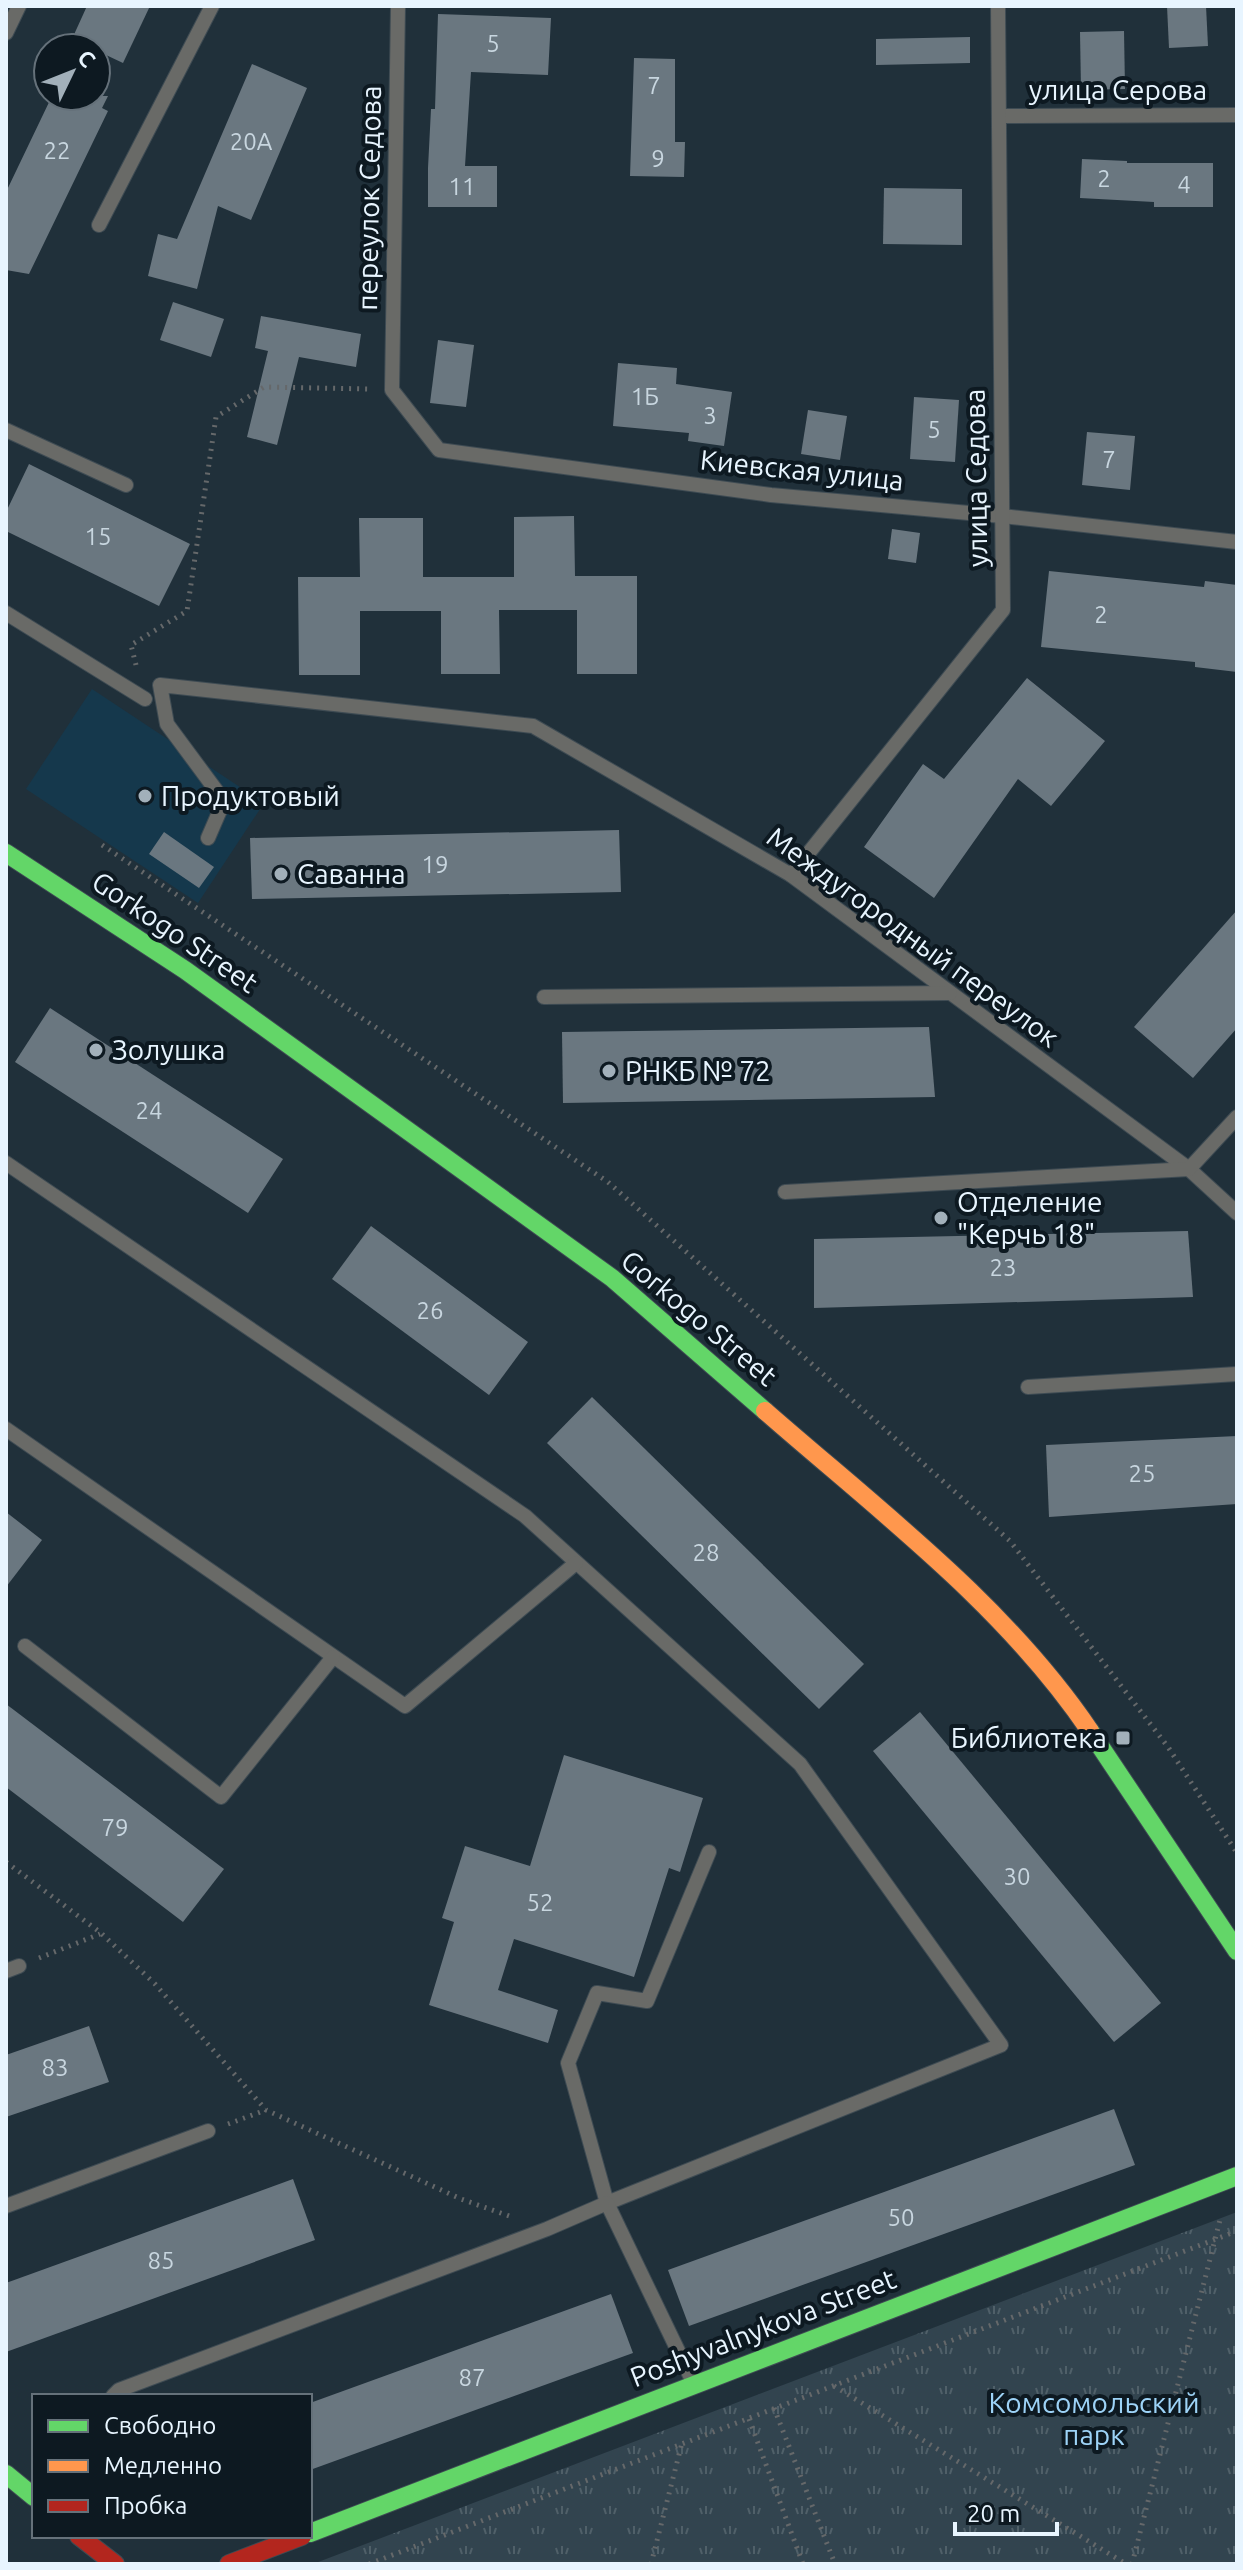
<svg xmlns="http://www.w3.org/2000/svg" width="1243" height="2570" viewBox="0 0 1243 2570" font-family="Ubuntu,sans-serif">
	<defs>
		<pattern id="park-tufts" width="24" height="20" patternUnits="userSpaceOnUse" patternTransform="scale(2)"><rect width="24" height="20" fill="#32444f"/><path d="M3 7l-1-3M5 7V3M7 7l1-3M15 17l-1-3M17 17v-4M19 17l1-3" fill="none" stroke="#506069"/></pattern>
	</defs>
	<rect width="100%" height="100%" fill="#20303a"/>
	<!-- built -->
	<path fill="#15384c" d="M92 689 264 803 198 903 26 789Z"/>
	<!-- park -->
	<path fill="url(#park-tufts)" d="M1237 2212V2564H313Z"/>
	<!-- building -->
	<g fill="#6a7780">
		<path d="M87 6H150L123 63 72 39Z"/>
		<path d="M1167 6H1206L1208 46 1169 48Z"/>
		<path d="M438 14 551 18 548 75 471 72 465 166H497V207H428V168L431 109H435Z"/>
		<path d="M1124 31 1125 89 1081 90 1080 32Z"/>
		<path d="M970 37V63L876 65V39Z"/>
		<path d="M634 58 675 59V142H685L684 177 630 176Z"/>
		<path d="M252 64 307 88 251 220 218 206 197 289 148 276 158 234 177 239Z"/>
		<path d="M52 96H108L102 108 108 111 29 274 6 270V192Z"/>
		<path d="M1082 159 1127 161V163H1213V207H1154V202L1080 198Z"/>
		<path d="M884 188 962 189V245L883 244Z"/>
		<path d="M173 302 224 319 211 357 160 340Z"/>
		<path d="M261 316 361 334 356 367 299 357 277 445 247 437 268 351 255 348Z"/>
		<path d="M438 340 474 345 466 407 430 403Z"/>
		<path d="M618 363 677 368 676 384 732 392 724 446 688 441 689 433 613 426Z"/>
		<path d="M914 397 959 400 955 462 910 459Z"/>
		<path d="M808 410 847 416 840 460 801 454Z"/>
		<path d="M1087 432 1135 436 1130 490 1082 485Z"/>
		<path d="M29 464 190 544 159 606 6 531V512Z"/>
		<path d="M574 516 575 576H637V674H577V610H499L500 674H441V611H360V675H299L298 577H360L359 518H423V577H514V517Z"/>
		<path d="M892 529 920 533 916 563 888 559Z"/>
		<path d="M1049 571 1204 587 1205 581 1237 585V672L1195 667V662L1041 647Z"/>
		<path d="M1027 678 1105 741 1051 806 1018 779 934 898 864 847 923 764 944 779Z"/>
		<path d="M619 830 621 892 252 899 250 838Z"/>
		<path d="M164 832 214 867 199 888 149 854Z"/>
		<path d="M1237 910V1028L1193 1078 1134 1027Z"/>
		<path d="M50 1008 283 1159 248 1213 15 1062Z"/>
		<path d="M929 1027 935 1097 563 1103 562 1032Z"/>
		<path d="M371 1226 528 1342 489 1395 332 1279Z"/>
		<path d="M1188 1231 1193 1297 814 1308V1239Z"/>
		<path d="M592 1397 864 1664 819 1709 547 1443Z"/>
		<path d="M1237 1436V1504L1049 1517 1046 1445Z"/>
		<path d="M6 1512 42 1540 6 1587Z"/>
		<path d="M6 1704 224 1869 183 1922 6 1787Z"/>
		<path d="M920 1712 1161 2003 1114 2042 873 1751Z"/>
		<path d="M564 1755 703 1798 680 1872 669 1868 634 1977 514 1939 498 1990 558 2010 548 2043 429 2005 454 1922 442 1918 465 1846 530 1866Z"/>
		<path d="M89 2026 109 2082 6 2117V2055Z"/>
		<path d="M1114 2109 1135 2165 689 2326 668 2270Z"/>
		<path d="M293 2179 315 2240 6 2352V2283Z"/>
		<path d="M611 2294 633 2353 310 2470V2403Z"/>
	</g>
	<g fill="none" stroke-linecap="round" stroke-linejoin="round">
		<!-- lane casing -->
		<g stroke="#3e4b53" stroke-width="16">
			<g id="lane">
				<path d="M398 6 392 390 439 450 771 495 1002 516 1237 542"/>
				<path d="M6 33 19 6"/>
				<path d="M999 116 1237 115"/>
				<path d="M99 225 212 6"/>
				<path d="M6 430 126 485"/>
				<path d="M6 613 145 699"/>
				<path d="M208 838 224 801 167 724 160 685 533 726 791 875 1189 1169 1237 1213"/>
				<path d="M791 875 1003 610 998 6"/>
				<path d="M544 997 950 993"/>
				<path d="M6 1163 525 1516 800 1764 1001 2045 607 2203 568 2063 597 1993 647 2001 709 1852"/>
				<path d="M785 1192 1189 1169 1237 1117"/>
				<path d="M1028 1387 1237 1374"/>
				<path d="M6 1429 405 1706 576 1563"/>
				<path d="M25 1646 221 1797 333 1657"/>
				<path d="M6 1971 19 1966"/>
				<path d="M6 2206 208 2131"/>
				<path d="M113 2396 119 2390 547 2229 607 2203 694 2384"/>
			</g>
		</g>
		<!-- fast casing -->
		<g stroke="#3e4b53" stroke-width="20">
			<g id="fast">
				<path d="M6 853 185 970 612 1278 765 1411"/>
				<path d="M1090 1731 1237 1951"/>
				<path d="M6 2474 34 2497"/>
				<path d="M310 2533 1237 2176"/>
			</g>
		</g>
		<!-- slow casing -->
		<g stroke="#3e4b53" stroke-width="20">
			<path id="slow" d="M765 1411C878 1510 1005 1605 1090 1731"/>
		</g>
		<!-- jam casing -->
		<g stroke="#3e4b53" stroke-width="20">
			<g id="jam">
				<path d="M79 2536 115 2564"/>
				<path d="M229 2564 302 2536"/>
			</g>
		</g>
		<!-- path -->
		<g stroke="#65686a" stroke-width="5" stroke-dasharray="2 6" stroke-linecap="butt">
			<path d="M136 665 131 645 187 611 216 417 264 387 371 389"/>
			<path d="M102 845 608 1182 1010 1541 1168 1747 1237 1853"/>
			<path d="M6 1862 101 1933 155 1984 266 2110 461 2199 512 2217"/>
			<path d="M39 1958 100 1934"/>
			<path d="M228 2124 266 2110"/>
			<path d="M834 2386 1126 2564"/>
			<path d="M774 2408 835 2564"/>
			<path d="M749 2419 803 2564"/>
			<path d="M369 2564 1237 2231"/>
			<path d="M651 2564 682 2443"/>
			<path d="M1132 2564 1220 2220"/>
		</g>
		<!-- lane -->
		<use href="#lane" stroke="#696a67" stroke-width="14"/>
		<!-- fast -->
		<use href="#fast" stroke="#63d668" stroke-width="18"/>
		<!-- slow -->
		<use href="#slow" stroke="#ff974d" stroke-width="18"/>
		<!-- jam -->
		<use href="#jam" stroke="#b3261e" stroke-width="18"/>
	</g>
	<!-- markers -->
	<g fill="#a2b0ba" stroke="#0d1921" stroke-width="3">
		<circle cx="145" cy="796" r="8"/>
		<circle cx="281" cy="874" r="8"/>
		<circle cx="96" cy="1050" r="8"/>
		<circle cx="609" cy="1071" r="8"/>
		<circle cx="941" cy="1218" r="8"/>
		<rect x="1115" y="1730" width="16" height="16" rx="4"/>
	</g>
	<g text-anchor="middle" stroke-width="8" stroke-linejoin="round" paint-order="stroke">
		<!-- number labels -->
		<g font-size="24" fill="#c8d6df">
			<text x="493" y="52">5</text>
			<text x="654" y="94">7</text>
			<text x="251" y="150">20А</text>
			<text x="57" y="159">22</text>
			<text x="658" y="167">9</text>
			<text x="1104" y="187">2</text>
			<text x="1184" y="193">4</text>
			<text x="462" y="195">11</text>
			<text x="645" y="405">1Б</text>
			<text x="710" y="424">3</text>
			<text x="934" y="438">5</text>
			<text x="1109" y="468">7</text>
			<text x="98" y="545">15</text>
			<text x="1101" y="623">2</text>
			<text x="435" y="873">19</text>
			<text x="149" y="1119">24</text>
			<text x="1003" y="1276">23</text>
			<text x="430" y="1319">26</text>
			<text x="1142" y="1482">25</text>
			<text x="706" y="1561">28</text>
			<text x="115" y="1836">79</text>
			<text x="1017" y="1885">30</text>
			<text x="540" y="1911">52</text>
			<text x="55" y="2076">83</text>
			<text x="901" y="2226">50</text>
			<text x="161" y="2269">85</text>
			<text x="472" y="2386">87</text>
		</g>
		<!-- street labels -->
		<g font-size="28" fill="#e8f5ff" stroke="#0d1921">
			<text x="1118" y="100">улица Серова</text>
			<text transform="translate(369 198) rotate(-89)" y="10">переулок Седова</text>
			<text transform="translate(802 470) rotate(6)" y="10">Киевская улица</text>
			<text transform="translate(976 478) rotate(-91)" y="10">улица Седова</text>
			<text transform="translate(175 932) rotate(34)" y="10">Gorkogo Street</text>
			<text transform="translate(913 937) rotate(36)" y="10">Междугородный переулок</text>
			<text transform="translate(699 1318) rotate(40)" y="10">Gorkogo Street</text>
			<text transform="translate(763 2328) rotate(-21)" y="10">Poshyvalnykova Street</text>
		</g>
		<!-- poi labels -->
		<g font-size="28" fill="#e8f5ff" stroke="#0d1921" text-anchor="start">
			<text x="161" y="806">Продуктовый</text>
			<text x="297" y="884">Саванна</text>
			<text x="112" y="1060">Золушка</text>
			<text x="625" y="1081">РНКБ № 72</text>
			<text x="957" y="1212">Отделение<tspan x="957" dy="32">"Керчь 18"</tspan></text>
			<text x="1107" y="1748" text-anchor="end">Библиотека</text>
		</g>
		<!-- park labels -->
		<g font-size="28" fill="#9dd3f7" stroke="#0d1921">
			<text x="1094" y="2413">Комсомольский<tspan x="1094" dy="32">парк</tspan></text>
		</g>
	</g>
	<!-- border -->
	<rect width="1243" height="2570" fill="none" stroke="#e8f5ff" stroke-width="16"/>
	<!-- legend -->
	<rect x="32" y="2394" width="280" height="144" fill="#0d1921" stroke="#65717a" stroke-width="2"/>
	<rect x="48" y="2420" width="40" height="12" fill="#63d668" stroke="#65717a" stroke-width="2"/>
	<text x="104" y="2434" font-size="24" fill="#e8f5ff">Свободно</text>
	<rect x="48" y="2460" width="40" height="12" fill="#ff974d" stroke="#65717a" stroke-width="2"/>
	<text x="104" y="2474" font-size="24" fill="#e8f5ff">Медленно</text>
	<rect x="48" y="2500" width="40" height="12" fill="#b3261e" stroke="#65717a" stroke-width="2"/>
	<text x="104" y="2514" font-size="24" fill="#e8f5ff">Пробка</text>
	<!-- north arrow -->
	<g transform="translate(72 72) rotate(47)"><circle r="38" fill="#0d1921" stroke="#65717a" stroke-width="2"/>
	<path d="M0-6L14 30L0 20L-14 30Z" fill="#a2b0ba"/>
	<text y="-12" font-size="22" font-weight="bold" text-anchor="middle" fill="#e8f5ff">С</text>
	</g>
	<!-- scale -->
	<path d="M955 2522v12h102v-12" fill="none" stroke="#e8f5ff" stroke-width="4"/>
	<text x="967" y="2522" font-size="24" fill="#e8f5ff" stroke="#0d1921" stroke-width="6" paint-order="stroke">20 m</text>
</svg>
